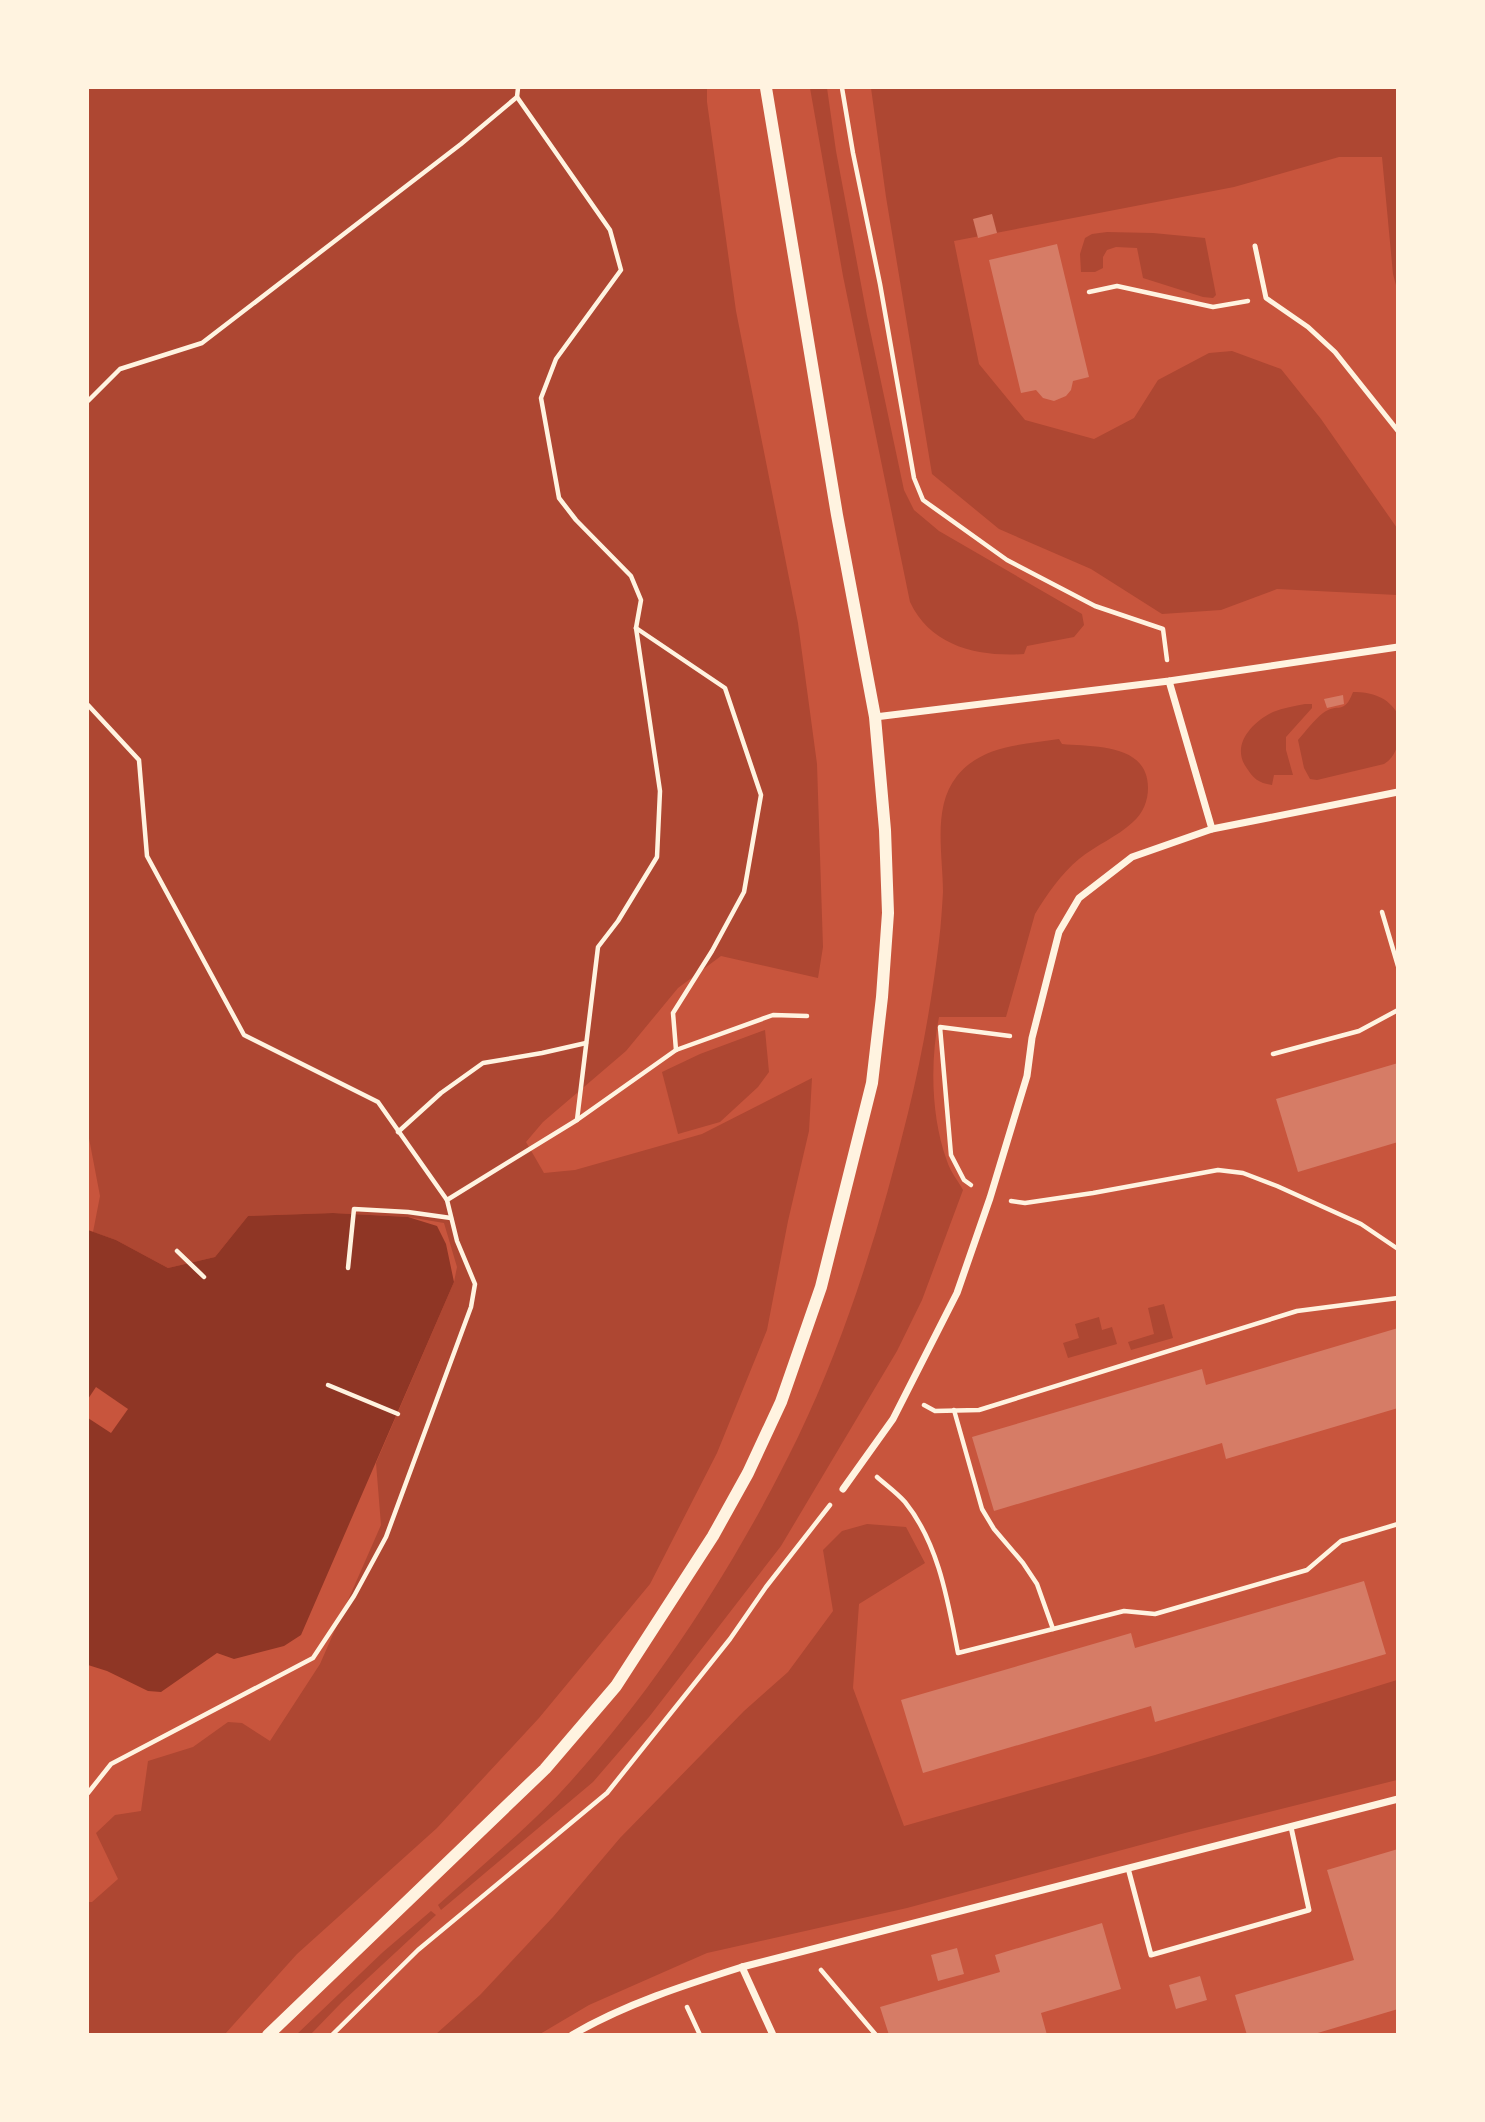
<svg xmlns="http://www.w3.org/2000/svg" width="1485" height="2122" viewBox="0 0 1485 2122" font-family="Commissioner,sans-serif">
	<rect width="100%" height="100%" fill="#c8553d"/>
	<!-- green -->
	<g fill="#ae4732">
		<path d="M88 88H707V102L736 311 798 623 817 764 823 947 818 978 721 956 678 988 626 1051 543 1122 526 1142 544 1173 575 1170 702 1134 812 1078 809 1131 788 1221 767 1330 717 1453 650 1584 539 1718 437 1828 297 1954 225 2034H88V1902H92L118 1879 96 1833 115 1815 141 1811 148 1761 193 1747 228 1722 242 1723 270 1741 320 1664 381 1525 376 1463 454 1282 457 1267 444 1223 408 1217 333 1213 248 1216 215 1257 168 1268 116 1240 93 1232 100 1196 88 1133Z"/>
		<path d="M810 88H827L836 151 867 316 904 490 914 510 939 531 1082 614 1084 625 1074 637 1027 646 1024 654C979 657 931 647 910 602L843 276Z"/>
		<path d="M871 88H1397V289L1393 274 1382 157H1339L1234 187 954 241 979 364 1025 420 1094 439 1134 418 1158 380 1209 353 1232 351 1281 369 1321 419 1397 528V595L1277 589 1221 610 1162 614 1091 569 999 529 932 474 886 197Z"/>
		<path d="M1107 232 1153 233 1205 238 1216 295 1213 298 1203 297 1143 278 1137 248 1116 247 1107 250 1103 257V268L1095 272H1081L1080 254 1085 238 1092 234Z"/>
		<path d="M1353 692C1372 692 1388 697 1398 714 1398 733 1402 753 1384 764L1317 780 1310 779 1304 768 1298 740C1306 731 1314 720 1323 713 1338 702 1344 716 1353 692Z"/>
		<path d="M1305 704H1312V708L1286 737V750L1293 775H1274L1272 785C1258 783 1253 778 1246 767 1231 745 1252 722 1273 712 1283 708 1295 706 1305 704Z"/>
		<path d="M1059 739 1062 744C1093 747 1148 743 1148 788 1148 801 1143 813 1133 822 1117 837 1096 845 1079 859 1062 873 1047 894 1035 914L1006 1017H939C930 1062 931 1117 947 1161 950 1171 958 1181 963 1190L922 1300 897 1351 781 1546 649 1717 593 1782 441 1910 438 1905C481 1866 533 1824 571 1781 662 1680 738 1560 798 1437 847 1335 881 1223 908 1113 922 1056 932 999 939 941 941 925 942 908 943 892 943 855 932 807 957 776 982 745 1022 745 1059 739Z"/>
		<path d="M765 1030 769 1072 758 1087 720 1122 678 1134 662 1072 700 1054Z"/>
		<path d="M1164 1304 1173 1338 1131 1350 1128 1342 1154 1334 1148 1308Z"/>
		<path d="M1099 1317 1102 1330 1112 1327 1117 1344 1068 1358 1063 1343 1079 1338 1075 1324Z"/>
		<path d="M867 1524 906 1527 925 1563 859 1604 853 1688 904 1826 1155 1755 1397 1680V1780L1185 1833 907 1908 707 1953 589 2005 540 2034H436L480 1995 553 1917 620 1838 744 1711 788 1672 833 1611 823 1550 842 1531Z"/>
		<path d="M431 1911 436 1915 342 2002 311 2034H297L383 1952Z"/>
	</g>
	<!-- water -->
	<path fill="#8f3625" d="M333 1213 408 1217 437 1226 446 1244 454 1282 301 1635 284 1646 234 1659 217 1653 161 1692 148 1691 107 1671 88 1665V1230L116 1240 168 1268 215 1257 248 1216Z"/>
	<!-- pier -->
	<path fill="#c8553d" d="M96 1387 128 1409 111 1433 88 1418V1399Z"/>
	<!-- building -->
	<g fill="#d67c66">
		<path d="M992 214 997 233 978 238 973 219Z"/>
		<path d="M1057 244 1089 377 1073 381 1071 390 1066 396 1054 401 1043 398 1036 390 1021 393 989 260Z"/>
		<path d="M1343 695 1344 704 1327 708 1324 699Z"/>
		<path d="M1398 1063V1142L1298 1172 1276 1099Z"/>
		<path d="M1398 1328V1408L1226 1459 1222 1443 994 1511 972 1437 1202 1369 1206 1385Z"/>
		<path d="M1364 1581 1386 1654 1155 1722 1151 1706 923 1773 901 1700 1131 1633 1135 1648Z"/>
		<path d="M1398 1849V2009L1311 2035H1247L1235 1995 1354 1960 1327 1870Z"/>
		<path d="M1102 1923 1121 1989 1041 2013 1047 2035H889L880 2007 1000 1972 995 1955Z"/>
		<path d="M957 1948 964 1974 938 1981 931 1955Z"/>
		<path d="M1200 1976 1207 2000 1176 2009 1169 1985Z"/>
	</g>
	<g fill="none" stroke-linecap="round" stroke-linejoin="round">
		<!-- path -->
		<g stroke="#fff3e0" stroke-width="4.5">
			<path d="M518 88 517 97 610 230 621 270 556 359 541 398 559 498 576 520 631 576 641 600 636 628 660 791 657 857 618 921 598 947 577 1120"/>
			<path d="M842 88 853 153 880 284 914 478 923 500 1007 560 1095 606 1163 629 1167 660"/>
			<path d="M1089 292 1117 286 1213 307 1248 301"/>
			<path d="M88 401 120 369 202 343 461 144 517 97"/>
			<path d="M636 628 725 688 761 795 744 892 712 951 673 1013 676 1050"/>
			<path d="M88 705 139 760 147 856 244 1035 378 1102 447 1200 457 1241 475 1284 471 1307 386 1537 354 1596 313 1658 111 1764 88 1793"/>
			<path d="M1382 912 1398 966"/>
			<path d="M1273 1054 1359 1031 1398 1010"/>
			<path d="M398 1132 441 1093 483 1063 542 1053 586 1043"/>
			<path d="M971 1185 964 1180 951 1155 940 1027 1010 1036"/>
			<path d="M447 1200 577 1120 676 1050 773 1015 807 1016"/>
			<path d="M1011 1201 1025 1203 1093 1193 1218 1170 1243 1173 1277 1186 1361 1224 1398 1249"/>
			<path d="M177 1251 204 1277"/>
			<path d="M348 1268 354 1209 408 1212 451 1218"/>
			<path d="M328 1385 398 1414"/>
			<path d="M924 1405 935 1411 979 1410 1297 1311 1398 1298"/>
			<path d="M954 1410 982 1509 994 1529 1023 1563 1037 1584 1053 1629"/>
			<path d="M877 1477C886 1485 897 1493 905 1502 939 1544 948 1602 958 1653L1124 1611 1155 1614 1307 1570 1341 1541 1398 1524"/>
			<path d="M821 1970 876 2035"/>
			<path d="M687 2007 700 2035"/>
			<path d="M332 2035 418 1950 607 1793 730 1639 766 1587 830 1505"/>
		</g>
		<!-- service -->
		<g stroke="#fff3e0" stroke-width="5">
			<path d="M1255 246 1266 298 1308 327 1335 352 1398 431"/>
			<path d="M1128 1868 1151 1955 1309 1910 1291 1827"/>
		</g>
		<!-- minor -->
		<g stroke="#fff3e0" stroke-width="7">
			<path d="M1169 681 1212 829"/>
			<path d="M875 717 1169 681 1398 647"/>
			<path d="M843 1489 893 1419 957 1293 990 1198 1027 1076 1032 1038 1059 932 1079 898 1132 857 1212 829 1398 792"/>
			<path d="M742 1967 773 2035"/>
			<path d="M572 2035C625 2004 685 1985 742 1967L1398 1799"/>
		</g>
		<!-- tertiary -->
		<path stroke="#fff3e0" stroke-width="12" d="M268 2035 545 1769 616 1686 713 1536 748 1473 781 1402 821 1287 872 1083 882 997 888 913 885 830 875 717 837 515 766 88"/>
	</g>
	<!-- border -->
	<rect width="1485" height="2122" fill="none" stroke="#fff3e0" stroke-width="178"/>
</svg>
